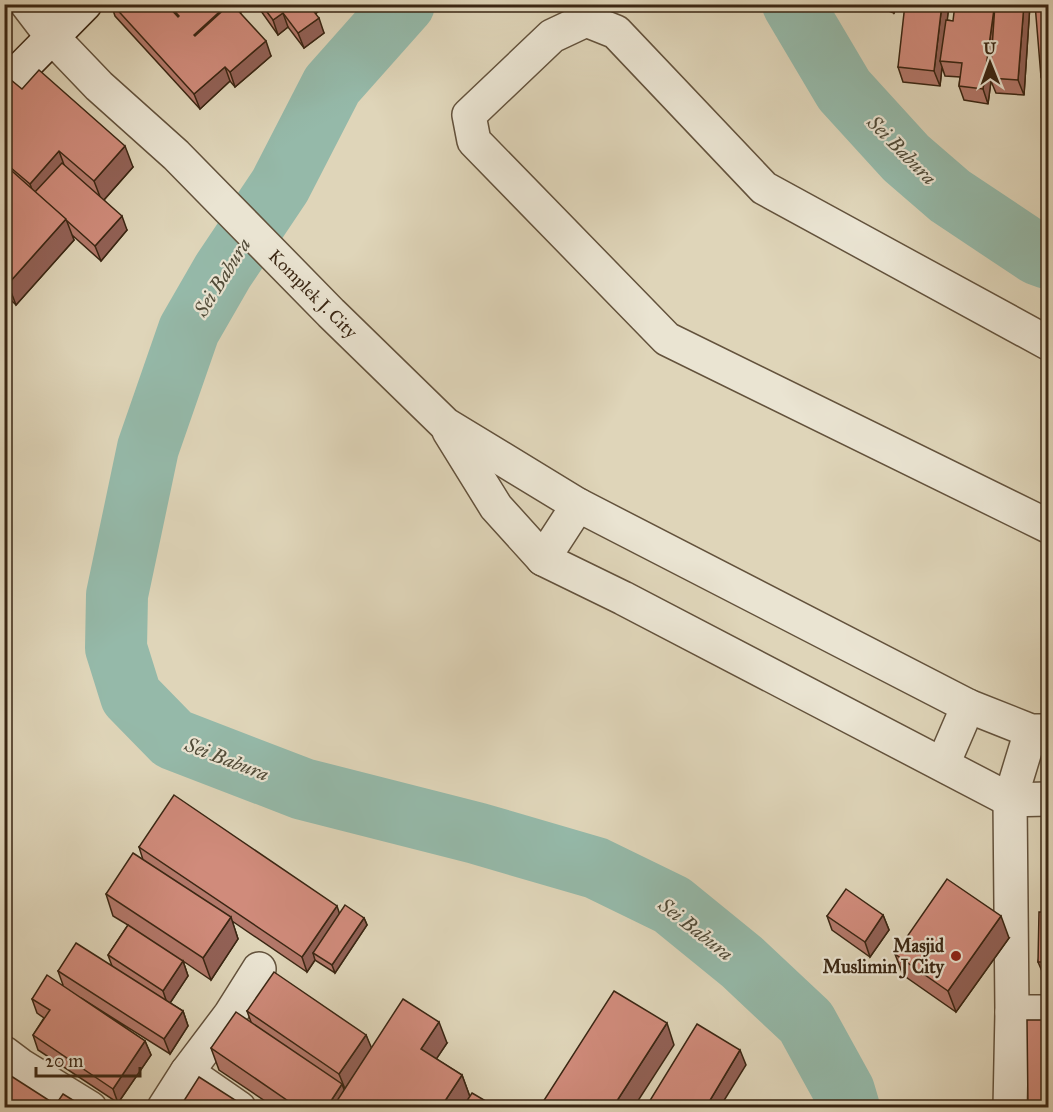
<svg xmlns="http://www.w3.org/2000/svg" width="1053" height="1112" viewBox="0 0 1053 1112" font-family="'IM FELL Great Primer',serif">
	<rect width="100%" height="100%" fill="#dfd5b9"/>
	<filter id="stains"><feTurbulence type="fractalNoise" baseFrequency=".00333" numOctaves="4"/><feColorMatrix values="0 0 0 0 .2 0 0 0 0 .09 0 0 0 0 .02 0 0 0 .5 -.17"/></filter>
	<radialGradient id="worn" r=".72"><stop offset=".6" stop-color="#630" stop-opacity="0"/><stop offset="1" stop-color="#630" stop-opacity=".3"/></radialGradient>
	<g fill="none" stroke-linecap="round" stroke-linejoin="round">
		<!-- river -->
		<g stroke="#95b9a9" stroke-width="62">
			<path d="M404 4 332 85 280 186 223 271 189 330 148 448 117 595 116 648 131 696 173 739 303 789 476 833 596 868 672 905 742 962 806 1022 844 1091 849 1108"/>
			<path d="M793 4 844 90 906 158 950 196 1037 254 1048 258"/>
		</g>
		<!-- minor casing -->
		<g stroke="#63523c" stroke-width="36">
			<g id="minor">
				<path d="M27 4 53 38 99 86 176 155 331 313 445 424 578 505 968 706 1031 731H1048"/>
				<path d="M1048 343 764 188 616 32 586 20 552 36 469 115 474 141 667 339 1048 526"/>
				<path d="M449 431 496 507 543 559 623 598 1010 800 1048 799"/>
				<path d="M543 559 578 505"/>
				<path d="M943 764 968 706"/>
				<path d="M1012 1012H1048"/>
				<path d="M4 1053 20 1065 90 1108"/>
				<path d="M187 1072 230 1015 259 969"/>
				<path d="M164 1108 187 1072 239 1108"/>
				<path d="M1010 1108 1012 1012 1010 800 1031 731"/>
			</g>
		</g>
		<!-- secondary casing -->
		<g stroke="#3a2613" stroke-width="36">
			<path id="secondary" d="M4 86 85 4"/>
		</g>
		<!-- minor -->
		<use href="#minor" stroke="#eae4d2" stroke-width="33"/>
		<!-- secondary -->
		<use href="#secondary" stroke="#eae4d2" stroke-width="33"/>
	</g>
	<!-- wall -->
	<g fill="#b3786a" stroke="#3a2613" stroke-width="1.5" fill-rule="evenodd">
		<path d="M111 4H249L240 13 271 56 235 87 230 81 200 109 115 16Z"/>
		<path d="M256 4H328L315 14 324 33 304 48 288 27 278 35Z"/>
		<path d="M870 4H898L894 13Z"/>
		<path d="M949 4 947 20 953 21 994 9 995 12V4H1030L1024 95 996 93 991 81 988 104 964 100 959 86 960 77 945 76 942 67 940 86 903 82 898 67Z"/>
		<path d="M1048 4V97L1041 77Z"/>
		<path d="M4 87 22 89 133 167 104 200 127 230 101 261 72 235 74 240 16 305 8 297 10 303 4 309Z"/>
		<path d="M139 847 340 913 364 918 367 925 335 973 315 960 307 972 232 921 238 939 211 980 183 961 188 976 170 1003 183 1011 188 1026 170 1054 81 998 145 1041 151 1055 118 1103 38 1050 33 1035 44 1018 37 1013 32 999 63 985 58 971 112 966 108 955 128 925 113 916 106 894 143 860Z"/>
		<path d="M1048 912V976H1044L1038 962Z"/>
		<path d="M883 915 889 930 870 957 832 930 827 916Z"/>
		<path d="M1009 938 956 1012 903 975 895 954Z"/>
		<path d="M247 1011 366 1035 371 1049 447 1043 436 1059 462 1075 470 1097 496 1107H274L219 1070 211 1048 251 1022ZM364 1060 345 1090 344 1088 345 1089Z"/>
	</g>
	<!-- shaded-wall -->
	<g fill="#926156" stroke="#3a2613" stroke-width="1.5">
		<path d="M4 4H12L14 10 4 18Z"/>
		<path d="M228 4H249L200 49 194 35Z"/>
		<path d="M312 4H328L315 14Z"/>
		<path d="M891 4H898L894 13Z"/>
		<path d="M942 4H949L943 61H940L942 67 940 86 934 71Z"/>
		<path d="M1024 4H1030L1024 95 1018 80Z"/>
		<path d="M994 9 999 23 990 78 991 81 988 104 983 89Z"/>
		<path d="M283 13 288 27 278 35 273 20Z"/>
		<path d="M319 18 324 33 304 48 298 33Z"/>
		<path d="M266 41 271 56 235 87 230 72Z"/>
		<path d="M225 67 230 81 200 109 194 94Z"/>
		<path d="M125 146 133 167 102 202 94 181Z"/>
		<path d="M59 151 67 173 38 206 30 184Z"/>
		<path d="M122 216 127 230 101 261 95 246Z"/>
		<path d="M66 219 74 240 16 305 8 284Z"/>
		<path d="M4 289 10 303 4 309Z"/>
		<path d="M337 906 342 921 313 953 315 960 307 972 302 957Z"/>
		<path d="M883 915 889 930 870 957 865 942Z"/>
		<path d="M1001 916 1009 938 956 1012 948 991Z"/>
		<path d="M231 917 238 939 211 980 203 958Z"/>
		<path d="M364 918 367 925 335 973 332 965Z"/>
		<path d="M183 961 188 976 168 1006 163 991Z"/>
		<path d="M183 1011 188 1026 170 1054 164 1039Z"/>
		<path d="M439 1022 447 1043 429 1070 421 1049Z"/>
		<path d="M667 1023 674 1045 634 1107H613Z"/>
		<path d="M366 1035 372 1049 345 1089 339 1074Z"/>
		<path d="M145 1041 151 1055 118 1103 113 1089Z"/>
		<path d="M740 1050 746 1065 720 1107H706Z"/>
		<path d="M462 1075 470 1097 463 1107H441Z"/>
		<path d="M342 1084 350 1106 349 1107H327Z"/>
		<path d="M50 1101 52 1107H45Z"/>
	</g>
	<!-- building -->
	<g fill="#d08b7b" stroke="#3a2613" stroke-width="1.5">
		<path d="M112 4H166L178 17 179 16 168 4H228L194 35 195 36 230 4H232L266 41 230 72 225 67 194 94Z"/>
		<path d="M261 4H308L319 18 298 33 283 13 273 20Z"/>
		<path d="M905 4H942L934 71 898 67Z"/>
		<path d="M955 4 994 9 983 89 959 86 962 63 940 61 946 20 953 21Z"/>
		<path d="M995 4H1024L1018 80 990 78Z"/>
		<path d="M1035 4H1048V77H1041Z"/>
		<path d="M39 70 125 146 94 181 59 151 30 184 4 162V87L11 80 22 89Z"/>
		<path d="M62 163 122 216 95 246 35 192Z"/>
		<path d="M4 164 66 219 8 284 4 280Z"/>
		<path d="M174 795 337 906 302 957 139 847Z"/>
		<path d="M133 853 231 917 203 958 106 894Z"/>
		<path d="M947 879 1001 916 948 991 895 954Z"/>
		<path d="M846 889 883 915 865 942 827 916Z"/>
		<path d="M345 905 364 918 332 965 313 953Z"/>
		<path d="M1039 912H1048V962H1038Z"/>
		<path d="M128 925 183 961 163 991 108 955Z"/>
		<path d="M76 943 183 1011 164 1039 58 971Z"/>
		<path d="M274 972 366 1035 339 1074 247 1011Z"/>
		<path d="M47 975 145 1041 113 1089 33 1035 50 1010 32 999Z"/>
		<path d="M614 991 667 1023 613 1107H544L541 1105Z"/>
		<path d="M403 999 439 1022 421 1049 462 1075 441 1107H333Z"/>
		<path d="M236 1012 342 1084 327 1107H297L211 1048Z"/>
		<path d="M1027 1020H1048V1107H1028Z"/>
		<path d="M697 1024 740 1050 706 1107H646Z"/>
		<path d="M11 1076 50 1101 45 1107H4V1087Z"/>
		<path d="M199 1077 246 1107H180Z"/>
		<path d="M472 1093 496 1107H463Z"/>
		<path d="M63 1094 84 1107H54Z"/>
	</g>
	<!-- markers -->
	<circle fill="#8f2418" stroke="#eae4d2" stroke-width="2" cx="956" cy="956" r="6"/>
	<g text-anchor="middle" stroke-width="4.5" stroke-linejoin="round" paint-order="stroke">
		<!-- street labels -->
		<g font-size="18" fill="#3a2613" stroke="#eae4d2">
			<text transform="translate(313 294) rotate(45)" y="6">Komplek J. City</text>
		</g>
		<!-- poi labels -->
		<g font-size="18" font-weight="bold" fill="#3a2613" stroke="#eae4d2" text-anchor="end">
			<text x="944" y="952">Masjid<tspan x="944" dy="21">Muslimin J City</tspan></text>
		</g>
		<!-- water labels -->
		<g font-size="20" font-style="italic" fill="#514b38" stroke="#eae4d2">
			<text transform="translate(902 150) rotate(45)" y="7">Sei Babura</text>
			<text transform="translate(222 277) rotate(-58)" y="7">Sei Babura</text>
			<text transform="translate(227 759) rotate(21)" y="7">Sei Babura</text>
			<text transform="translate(696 929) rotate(38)" y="7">Sei Babura</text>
		</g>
	</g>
	<!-- margin -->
	<rect width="1053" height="1112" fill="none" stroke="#dfd5b9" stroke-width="24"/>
	<rect x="6" y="6" width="1041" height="1100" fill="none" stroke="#3a2613" stroke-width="3"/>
	<rect x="12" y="12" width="1029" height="1088" fill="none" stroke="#3a2613" stroke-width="1.5"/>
	<!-- north arrow -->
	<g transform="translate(990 63) rotate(359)" stroke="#eae4d2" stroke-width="4.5" paint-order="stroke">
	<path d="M0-4.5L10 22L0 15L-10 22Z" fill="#3a2613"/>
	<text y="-9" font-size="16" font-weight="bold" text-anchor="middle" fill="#3a2613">U</text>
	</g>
	<!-- scale -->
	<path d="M36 1067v9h104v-9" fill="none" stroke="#3a2613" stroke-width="3"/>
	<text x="45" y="1067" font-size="18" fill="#3a2613" stroke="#eae4d2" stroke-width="4.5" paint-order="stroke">20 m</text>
	<rect width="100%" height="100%" filter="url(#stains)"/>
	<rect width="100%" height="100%" fill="url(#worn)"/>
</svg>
